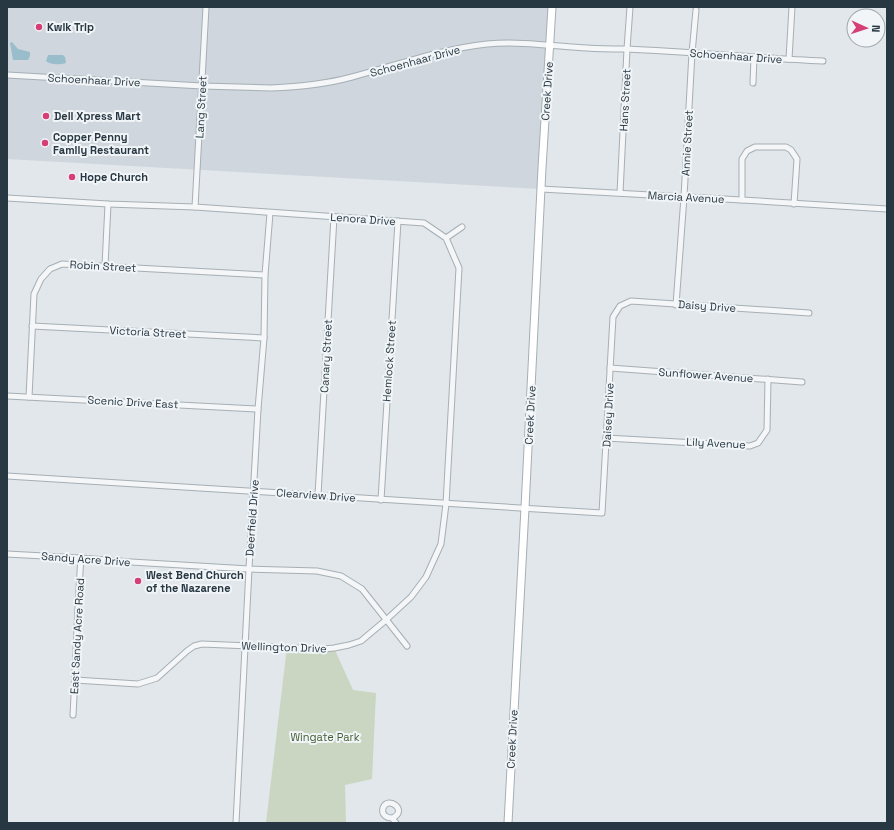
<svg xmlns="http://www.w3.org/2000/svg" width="894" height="830" viewBox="0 0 894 830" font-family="'Space Grotesk',sans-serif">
	<rect width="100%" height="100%" fill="#e1e7ea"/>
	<!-- built -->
	<path fill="#cfd6dd" d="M7 7H552L541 189 272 174 7 159Z"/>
	<!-- green -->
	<path fill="#cad5c2" d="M287 647 334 648 353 690 376 693 372 779 345 785 346 823H266Z"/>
	<!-- water -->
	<g fill="#9abdcc">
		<path d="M12 42 18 49 30 52V56L28 60H13L10 43Z"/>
		<path d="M48 55H63L65 57 66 63C60 65 50 65 46 61Z"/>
	</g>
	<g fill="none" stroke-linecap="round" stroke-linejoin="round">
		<!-- street casing -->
		<g stroke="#a6afb5" stroke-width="7">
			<g id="street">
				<path d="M789 59 792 7"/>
				<path d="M7 75 202 86 271 88C298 87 326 84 352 77 397 65 441 49 487 44 520 41 554 46 587 48 600 49 613 49 627 49 692 52 758 58 823 61"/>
				<path d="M753 83 754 57"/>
				<path d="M541 189 742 200 887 209"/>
				<path d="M620 193 627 49 630 7"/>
				<path d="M7 198 108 204 195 207 424 223 446 238 459 268 446 504 441 544 426 577 411 597 386 620 361 641 349 645 334 648 323 649 202 644 194 646 187 651 157 678 138 684 75 680"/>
				<path d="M742 200V159L747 151 755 147H786L791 150 797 159 794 204"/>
				<path d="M195 207 206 7"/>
				<path d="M446 238 462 227"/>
				<path d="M105 266 108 204"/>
				<path d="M676 305 684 197 692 53 696 10"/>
				<path d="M32 326 264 338"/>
				<path d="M610 368 802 382"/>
				<path d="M7 396 258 409"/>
				<path d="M29 397 34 294 41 279 50 269 62 264 265 275"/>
				<path d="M606 438 750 446 758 443 767 430 768 379"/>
				<path d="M7 476 602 513 613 317 620 306 631 301 809 313"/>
				<path d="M318 495 334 217"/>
				<path d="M381 500 398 221"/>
				<path d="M7 554 81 558 131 562 249 569 317 571 341 576 362 589 407 646"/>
				<path d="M73 715C76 663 77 610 81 558"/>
				<path d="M392 818C409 811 388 795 383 808 381 815 387 818 392 818L396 823"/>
				<path d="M236 823 249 569 258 409 264 338 265 275 270 213"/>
			</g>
		</g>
		<!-- secondary casing -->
		<g stroke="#a6afb5" stroke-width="9">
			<path id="secondary" d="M508 823 525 508 542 168 552 7"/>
		</g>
		<!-- street -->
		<use href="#street" stroke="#f4f6f8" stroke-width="5"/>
		<!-- secondary -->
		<use href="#secondary" stroke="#fff" stroke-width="7"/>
	</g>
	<!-- markers -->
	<g fill="#d63f75" stroke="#f1f5f8" stroke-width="1.5">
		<circle cx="39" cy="27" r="4"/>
		<circle cx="46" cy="116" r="4"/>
		<circle cx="45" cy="143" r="4"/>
		<circle cx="72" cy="177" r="4"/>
		<circle cx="138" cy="581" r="4"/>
	</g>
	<g text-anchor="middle" stroke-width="4" stroke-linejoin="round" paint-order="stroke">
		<!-- poi labels -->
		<g font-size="11" font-weight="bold" fill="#283843" stroke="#f1f5f8" text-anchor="start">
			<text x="47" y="31">Kwik Trip</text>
			<text x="54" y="120">Deli Xpress Mart</text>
			<text x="53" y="141">Copper Penny<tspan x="53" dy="13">Family Restaurant</tspan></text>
			<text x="80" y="181">Hope Church</text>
			<text x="146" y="579">West Bend Church<tspan x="146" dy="13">of the Nazarene</tspan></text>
		</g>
		<!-- street labels -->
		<g font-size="11" fill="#283843" stroke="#f1f5f8">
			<text transform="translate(736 56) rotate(4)" y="4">Schoenhaar Drive</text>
			<text transform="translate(415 61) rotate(-15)" y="4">Schoenhaar Drive</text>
			<text transform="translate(94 80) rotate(3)" y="4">Schoenhaar Drive</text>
			<text transform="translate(547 91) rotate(-86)" y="4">Creek Drive</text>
			<text transform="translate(625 100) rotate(-87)" y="4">Hans Street</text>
			<text transform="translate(201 107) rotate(-87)" y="4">Lang Street</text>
			<text transform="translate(687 143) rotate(-87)" y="4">Annie Street</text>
			<text transform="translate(686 197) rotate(3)" y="4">Marcia Avenue</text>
			<text transform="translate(363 219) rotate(4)" y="4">Lenora Drive</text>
			<text transform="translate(103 266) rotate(3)" y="4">Robin Street</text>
			<text transform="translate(707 306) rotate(4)" y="4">Daisy Drive</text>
			<text transform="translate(148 332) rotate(3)" y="4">Victoria Street</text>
			<text transform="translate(326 356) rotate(-87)" y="4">Canary Street</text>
			<text transform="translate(389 361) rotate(-86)" y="4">Hemlock Street</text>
			<text transform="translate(706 375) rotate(4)" y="4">Sunflower Avenue</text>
			<text transform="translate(133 402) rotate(3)" y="4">Scenic Drive East</text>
			<text transform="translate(530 415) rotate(-87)" y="4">Creek Drive</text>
			<text transform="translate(608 415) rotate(-87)" y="4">Daisey Drive</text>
			<text transform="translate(716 443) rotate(3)" y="4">Lily Avenue</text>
			<text transform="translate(316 495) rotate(4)" y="4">Clearview Drive</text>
			<text transform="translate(252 518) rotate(-86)" y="4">Deerfield Drive</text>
			<text transform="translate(86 559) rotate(4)" y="4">Sandy Acre Drive</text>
			<text transform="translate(77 636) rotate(-87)" y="4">East Sandy Acre Road</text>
			<text transform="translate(284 647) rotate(2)" y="4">Wellington Drive</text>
			<text transform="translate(512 739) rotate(-87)" y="4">Creek Drive</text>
		</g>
		<!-- park labels -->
		<g font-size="11" fill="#466035" stroke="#f1f5f8">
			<text x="325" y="741">Wingate Park</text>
		</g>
	</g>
	<!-- border -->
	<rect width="894" height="830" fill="none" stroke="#283843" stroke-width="16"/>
	<!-- north arrow -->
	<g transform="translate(866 28) rotate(93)"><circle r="19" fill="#f1f5f8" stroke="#a1a9b0"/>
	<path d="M0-3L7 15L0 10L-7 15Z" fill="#d63f75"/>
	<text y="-6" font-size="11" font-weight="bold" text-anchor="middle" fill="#283843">N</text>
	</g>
</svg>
